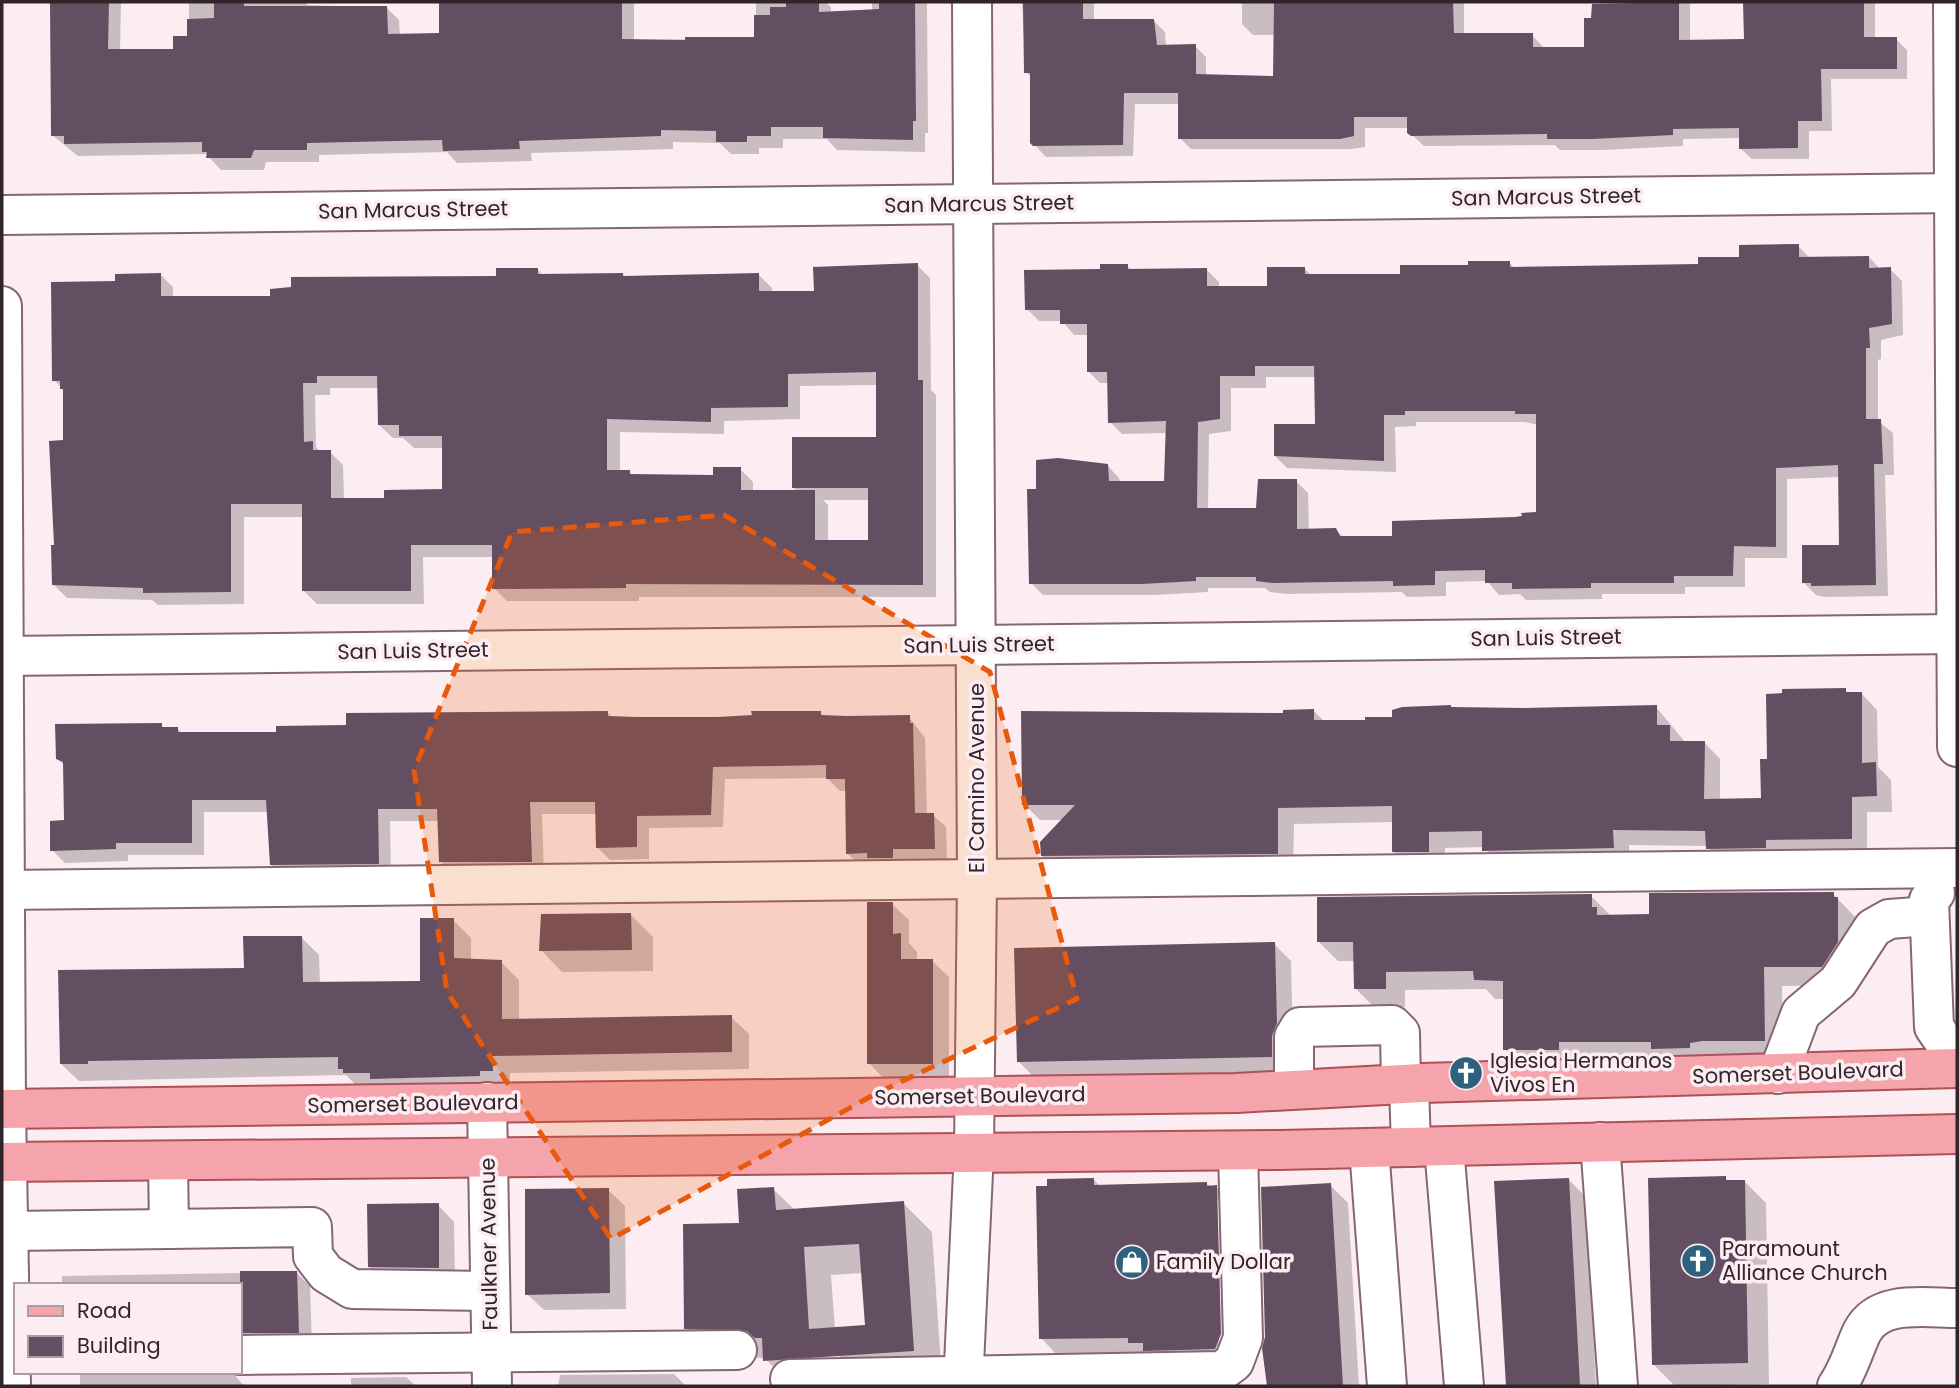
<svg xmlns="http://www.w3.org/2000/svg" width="1959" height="1388" font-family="Poppins,sans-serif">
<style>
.shadow{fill:#0003;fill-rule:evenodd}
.building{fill:#644e61;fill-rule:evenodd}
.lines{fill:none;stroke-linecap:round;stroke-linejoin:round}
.minor-casing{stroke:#856672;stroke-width:42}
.major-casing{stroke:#ad5159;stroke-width:42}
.minor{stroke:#fff;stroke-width:38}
.major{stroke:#f5a4ab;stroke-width:38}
.marked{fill:#e8590c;fill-opacity:0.2;stroke:#e8590c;stroke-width:5;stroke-dasharray:14 9;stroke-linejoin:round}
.labels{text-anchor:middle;stroke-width:7;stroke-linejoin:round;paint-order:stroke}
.street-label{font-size:21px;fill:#32252a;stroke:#fcedf2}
.poi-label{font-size:21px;fill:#32252a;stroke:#fcedf2;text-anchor:start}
</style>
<rect width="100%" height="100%" fill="#fcedf2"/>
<g class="shadow">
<path d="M52,2H121L120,51H175L189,38V2H307V5L387,8L399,20L400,36L441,35V2H634V40L756,39V2H825L831,7V13L872,11V2H927L928,133H925V152L837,150L827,139H783V148H759V154H731L720,143L673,142V149L531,153L532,161L457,163L447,152L319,155V162H266L264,170H221L206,154L78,156L52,135Z"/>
<path d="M1022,2H1094V21H1154L1165,32L1166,47L1195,46L1206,57V76L1275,78L1276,35H1253L1242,24V2H1464V35H1532L1544,48H1585L1635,5V2H1690V42L1746,41L1745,2H1875V39H1896L1907,50V79H1831L1832,131H1809V159H1752L1740,148V138L1683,139V146L1604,150H1560L1555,145L1424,146L1409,132V128H1365V147L1352,149H1191L1180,138V104H1135L1133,156L1046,157L1032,142V78L1026,72Z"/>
<path d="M1798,246L1811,259L1869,257L1880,269H1890L1902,281L1903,335L1881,340V359L1878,360V421L1893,433L1894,475H1885L1888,596L1825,597L1816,595L1804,583L1841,546L1840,477L1787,479V558H1745V587H1685V594H1602V599L1526,600L1520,594L1499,595L1487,581L1446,582V596L1407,597L1402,592L1286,594L1270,592L1265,588H1208V592L1155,595H1043L1031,583L1038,491L1107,465L1119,478L1120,483H1166L1167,433L1122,434L1110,422L1109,383H1100L1088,371V335H1074L1062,321H1039L1027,309L1102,271L1127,266L1133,271L1207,270L1219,282V287H1269L1305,269L1312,276H1401L1509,262L1515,269L1700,266ZM1266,377H1316V426L1275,456L1287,468L1396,472L1395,427L1416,426V422H1525L1538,425V514L1394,537L1344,538L1336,530H1309L1308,493L1296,481L1257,510H1208L1209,434L1231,431V388H1266Z"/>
<path d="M917,265L930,278L931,390L936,395V597H639V601H507L494,588V557H423L424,604H317L304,591V517H244V604L158,605L152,600L67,598L54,585L65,442V391L54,380L117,283L160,274L173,287V298H272L498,277L537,269L543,275L623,274L626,278L759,275L772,288V293H816ZM877,385V439L793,487L798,492H753V482L740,469L715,477L633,476L629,472H620V432L724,434V421L800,419V386ZM330,388H379V425L393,438H403L414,448H444V491L386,500H344L343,465L330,452H321L316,447L315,395H330ZM823,500H870V542H828V505Z"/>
<path d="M1845,690L1848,693H1861L1877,710L1878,767L1891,780L1892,812H1867V855L1724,865L1707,846L1629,845V864L1500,867L1484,847L1445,848V868H1411L1394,852V822L1294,824L1293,869L1059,872L1042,856L1063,820H1040L1024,804L1285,715L1314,711L1325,722L1394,719L1453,709L1656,707L1685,742H1704L1720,759V801L1763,800L1769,761Z"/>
<path d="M607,712L612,717L718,719L820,712L824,717H909L925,738L927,815H933L946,827L947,861L860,866L847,853V791H840L827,778L725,779L723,827L649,828V859L610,860L597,847V814H542L544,874H453L440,861L439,821H390L391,876L284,877L271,864L268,812H204V855H128V861L65,863L52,850L66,822L65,766L57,758L161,725L165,729H178L183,734H278Z"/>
<path d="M1833,894L1856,918L1857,962L1841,985L1782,986L1783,1060L1524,1069L1505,1049V999H1495L1486,989L1405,990V1007L1375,1008L1356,989L1355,961H1338L1319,942L1591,896L1610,915L1651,916Z"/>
<path d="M892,904L909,920V943L917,952V961H932L949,977V1080H885L869,1063Z"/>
<path d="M631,915L653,937V971L562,972L541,950Z"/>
<path d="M453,920L471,938V961L501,962L519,980V1020L731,1017L749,1034V1069L510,1073V1088L357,1086L346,1075L79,1081L61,1064L302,938L319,955L320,984L422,983Z"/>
<path d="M1274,944L1291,961L1293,1040L1288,1073L1035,1078L1018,1061Z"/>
<path d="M1725,1178L1729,1182L1744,1181L1766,1203L1769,1384L1675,1386L1653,1364Z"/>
<path d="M1568,1179L1586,1197L1596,1386H1507L1496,1183Z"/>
<path d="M1094,1180L1101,1187L1206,1184L1216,1187L1233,1204L1232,1364L1057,1355L1041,1338ZM1216,1199H1219L1223,1343H1219Z"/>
<path d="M1330,1185L1348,1203L1359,1386H1268L1266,1348Z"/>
<path d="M773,1189L795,1210L903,1203L932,1232L942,1379L791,1386L765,1358L715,1356L686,1328L741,1225ZM863,1273L867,1327L835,1329L831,1275ZM837,1354L841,1358L783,1361L779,1358Z"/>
<path d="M608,1190L625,1206L626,1309L544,1310L527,1294Z"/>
<path d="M438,1205L454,1222L455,1284L386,1283L369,1267Z"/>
<path d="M296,1272L310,1286L312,1346L240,1353V1285H62V1276Z"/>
<path d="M80,1372H232L244,1386H80Z"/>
<path d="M674,1374L686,1386H558L560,1375Z"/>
<path d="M406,1377L416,1386H351V1378Z"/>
</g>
<g class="building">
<path d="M50,2H109L108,49H173V36H187V19L214,18V2H244V6H387L388,34L439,33V2H622V39L685,40V37H754V15H770V7H786V2H819V12L879,9V2H915L916,121H913V140L823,138V127H771V136H747V142H716V131L661,130V136L519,141L520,149L443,151L442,140L307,143V150H254L251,158H206L207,152H202V142L64,144V136H51Z"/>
<path d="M1023,2H1083V19H1154L1157,45L1196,44V74L1273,76L1274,2H1453L1454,33H1533V47H1584V18H1591L1592,4L1679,2V40L1744,39L1743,2H1864V37H1897V69H1821L1822,121H1798V148L1739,149V128L1673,129V135L1592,139H1547V134L1411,136L1407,133V117H1354V136L1340,139H1178V93H1124L1123,145L1033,146L1030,143V73H1024Z"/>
<path d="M1799,244V257L1869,256V268L1891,267L1892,324L1869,328L1870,348H1866V419H1881L1883,464H1874L1876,585L1811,586V583H1802V545H1839L1838,465L1776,468V547L1734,546L1733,576H1674V583H1591V588L1512,589V583H1485V570L1435,571V585L1393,586V581L1273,583L1256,581V577H1196V581L1142,584H1029L1027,489H1036V460L1058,458L1108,464L1109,481H1164L1166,421L1108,423L1107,372H1087V324H1060V310H1025L1024,270L1100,269V264H1128V269L1207,268V286H1267V267H1305V274H1400V265H1468V261H1510V267L1698,264V257H1739V245ZM1255,366H1314L1315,424H1274V456L1384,461V415H1405V411H1515V414H1536V512L1521,513L1522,516L1515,517L1392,521V536H1340L1336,528L1297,529V479H1258L1256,508H1197L1198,422L1220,419V376H1255Z"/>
<path d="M918,263V380H923V585L626,584V588L492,589V545H411V591H302V504H231V592L143,593V588L52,585L51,545H54L49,441L63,440V389H60V381H52L51,282L115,281V274L161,273V296H270V289L291,287V277L496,276V268H538V274L623,273V276L759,273V291H814L813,267ZM876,372V437H792V488H868V540H815V490H741V467H713V475L630,474V470H607V419L711,422V408L788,407V374ZM317,376H377L378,425H399V436H442V489L384,490V498H331V450H313V441L304,442L303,383H317Z"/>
<path d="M1846,688V692H1862V763L1876,762L1877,796L1852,797V839L1766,840V848L1706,849L1705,831L1613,830L1614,848L1482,851V831L1429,832V852H1392V806L1278,808V854L1041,856L1040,842L1075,805H1022L1021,711L1283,713V710L1314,709V720H1365V717H1392V710L1402,707L1451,705V707L1524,708L1657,705V725H1670V741H1705L1704,799L1761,798L1760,759H1767L1766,694L1782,693V689Z"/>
<path d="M608,711V716L636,717H718L752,715L751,711H821V715L847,716L910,715V723H913L915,813H934L935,849H893V858H867V853L846,854L845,779H826V765L713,767L711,815L637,816V847L596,848L595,802H530L532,862H439L437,809H378L379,864L270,865L266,800H192V843H116V849L50,851V821L64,820L63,762L56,759L55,724L162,723V727H178V732H276V726L346,725V713Z"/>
<path d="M1834,892V897H1838V942L1822,967H1764L1765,1041H1702L1690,1043V1048L1651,1049V1042H1559V1050H1503V981L1474,980L1473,971L1386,972V989H1354L1353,942H1317V897L1592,894V907H1597V915L1649,914V893Z"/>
<path d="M867,902H893V934L901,933V959H933V1064H867Z"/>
<path d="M631,913L632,950L539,951L541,914Z"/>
<path d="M420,918H454V958L502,960V1019L732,1015V1052L492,1056L493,1071H480V1076L370,1079V1073H343V1069H338V1057L88,1061V1064H60L58,970L244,968L243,936H302L303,982L420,981Z"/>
<path d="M1275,942L1277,1023L1272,1036V1057L1017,1062L1014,948Z"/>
<path d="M1726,1176V1180H1745L1748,1363L1652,1365L1648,1178Z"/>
<path d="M1094,1178V1185L1207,1182V1186L1217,1185L1221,1334L1215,1349L1143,1351V1343H1128V1338L1039,1339L1036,1186H1047V1179Z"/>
<path d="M1569,1178L1580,1386H1506L1494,1181Z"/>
<path d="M1331,1183L1343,1386H1267L1262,1348L1265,1337L1261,1187Z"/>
<path d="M774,1187L776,1210L904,1201L914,1351L763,1361L762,1338H755L747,1331L684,1329L683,1224L739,1223L737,1189ZM859,1244L865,1325L809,1329L804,1247Z"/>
<path d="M609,1188L610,1293L525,1295V1189Z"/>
<path d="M439,1203V1268L368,1267L367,1204Z"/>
<path d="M240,1271H297L299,1333H240Z"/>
</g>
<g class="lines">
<g class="minor-casing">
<g id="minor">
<path d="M1953,2L1957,747"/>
<path d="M2,215L1957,193"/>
<path d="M2,306L6,1109L11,1386"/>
<path d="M2,656L1957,634"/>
<path d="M2,890L1957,868"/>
<path d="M1935,893L1929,900L1934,1027L1957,1060"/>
<path d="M1778,1074L1801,1013L1838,982L1873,928L1889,919L1929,916"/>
<path d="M1409,1084L1411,1147"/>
<path d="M1294,1089V1037L1300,1027L1392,1025L1400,1033L1401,1084"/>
<path d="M487,1102L492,1386"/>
<path d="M1600,1142L1618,1386"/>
<path d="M1444,1147L1464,1386"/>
<path d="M1369,1148L1387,1386"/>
<path d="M168,1162L169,1229L312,1227L313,1256L326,1273L352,1289L488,1291"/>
<path d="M8,1231L169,1229"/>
<path d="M240,1355L737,1350"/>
<path d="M790,1379L1222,1371L1234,1362L1243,1338L1238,1151"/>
<path d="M963,1386L974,1151L977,879L972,2"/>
<path d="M1837,1386C1849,1369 1853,1351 1862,1332C1879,1299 1926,1308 1957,1308"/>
</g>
</g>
<g class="major-casing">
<g id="major">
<path d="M2,1109L1236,1093L1422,1083L1957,1068"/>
<path d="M2,1162L1279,1150L1957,1134"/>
</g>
</g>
<use href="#minor" class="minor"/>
<use href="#major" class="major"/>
</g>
<path class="marked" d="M724,515L990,672L1077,999L877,1093L611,1239L447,992L414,770L512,532Z"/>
<defs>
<g id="church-disc" transform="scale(1.75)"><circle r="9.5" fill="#2d617d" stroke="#fcedf2"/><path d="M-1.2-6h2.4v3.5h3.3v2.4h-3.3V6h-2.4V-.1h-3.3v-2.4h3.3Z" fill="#fff"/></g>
<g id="shop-disc" transform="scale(1.75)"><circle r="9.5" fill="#2d617d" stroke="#fcedf2"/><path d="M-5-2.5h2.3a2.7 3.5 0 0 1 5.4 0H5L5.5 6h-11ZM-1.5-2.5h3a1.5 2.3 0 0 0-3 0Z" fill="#fff"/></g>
</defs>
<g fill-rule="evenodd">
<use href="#church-disc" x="1466" y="1073"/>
<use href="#church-disc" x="1698" y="1261"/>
<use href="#shop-disc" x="1132" y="1262"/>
</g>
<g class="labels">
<g class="street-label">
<text transform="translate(1546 197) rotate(-1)" y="7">San Marcus Street</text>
<text transform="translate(979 204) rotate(-1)" y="7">San Marcus Street</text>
<text transform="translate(413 210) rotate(-1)" y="7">San Marcus Street</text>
<text transform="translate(1546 638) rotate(-1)" y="7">San Luis Street</text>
<text transform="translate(979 645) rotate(-1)" y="7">San Luis Street</text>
<text transform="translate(413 651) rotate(-1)" y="7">San Luis Street</text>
<text transform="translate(977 778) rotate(-90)" y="7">El Camino Avenue</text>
<text transform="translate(1798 1073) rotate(-2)" y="7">Somerset Boulevard</text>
<text transform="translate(980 1096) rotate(-1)" y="7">Somerset Boulevard</text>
<text transform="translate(413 1104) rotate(-1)" y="7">Somerset Boulevard</text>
<text transform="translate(489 1244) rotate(-91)" y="7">Faulkner Avenue</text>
</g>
<g class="poi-label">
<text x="1490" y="1068">Iglesia Hermanos<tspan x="1490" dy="24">Vivos En</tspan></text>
<text x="1722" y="1256">Paramount<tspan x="1722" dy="24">Alliance Church</tspan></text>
<text x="1156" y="1269">Family Dollar</text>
</g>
</g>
<rect width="1959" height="1388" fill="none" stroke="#32252a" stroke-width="7"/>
<rect x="14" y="1283" width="228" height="91" fill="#fcedf2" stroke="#ab9da2" stroke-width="2"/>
<rect x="28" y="1306" width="35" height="10" fill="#f5a4ab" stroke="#ab9da2" stroke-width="2"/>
<text x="77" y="1318" font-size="21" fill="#32252a">Road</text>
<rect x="28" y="1336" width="35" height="21" fill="#644e61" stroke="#ab9da2" stroke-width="2"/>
<text x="77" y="1353" font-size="21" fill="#32252a">Building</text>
</svg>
